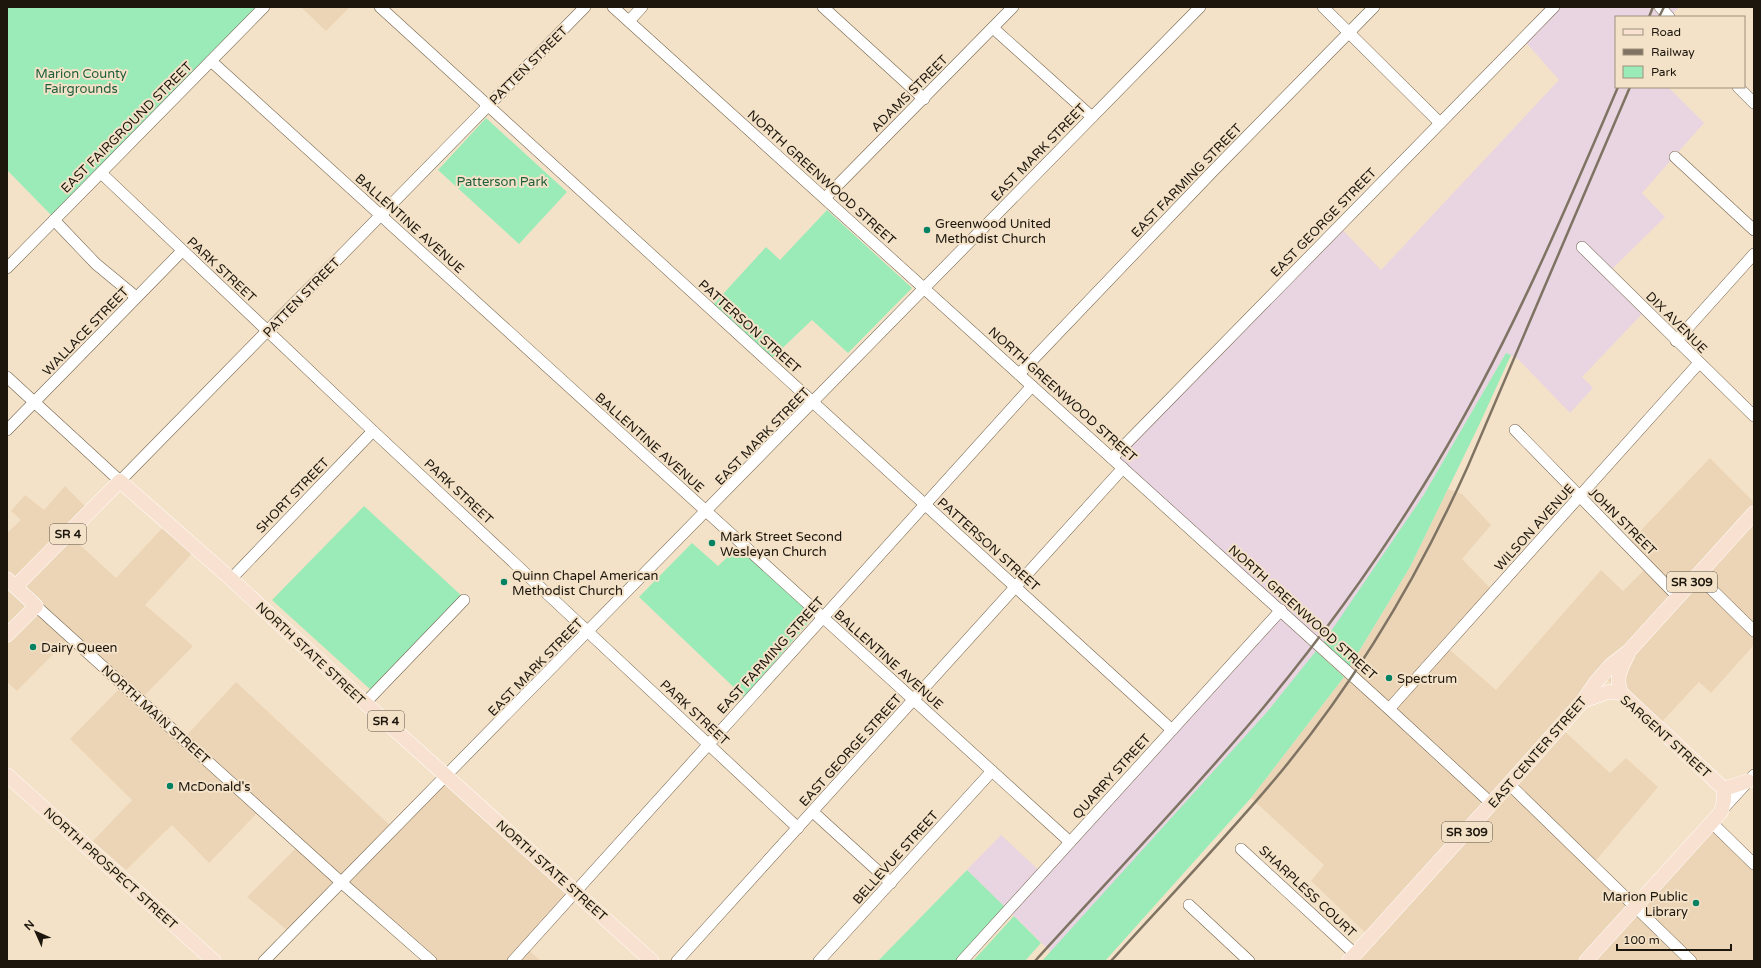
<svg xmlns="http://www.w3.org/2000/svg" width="1761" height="968" font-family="'Varela Round',sans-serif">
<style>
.built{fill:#ecd5b6}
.industrial{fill:#e9d4e1}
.green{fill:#9bebb9}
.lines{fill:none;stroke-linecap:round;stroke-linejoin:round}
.minor-casing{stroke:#73644d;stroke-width:12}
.major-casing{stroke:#fff;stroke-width:15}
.minor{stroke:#fff;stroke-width:11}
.major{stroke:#f8e1d0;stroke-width:14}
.rail{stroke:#7f7463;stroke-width:2.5}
.poi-dot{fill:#028263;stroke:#f4e2c8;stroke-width:1.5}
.labels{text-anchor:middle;stroke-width:4;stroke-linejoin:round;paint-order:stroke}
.shield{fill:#f4e2c8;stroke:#5d5345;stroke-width:1}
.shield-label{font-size:12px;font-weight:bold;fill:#1c160d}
.street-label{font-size:13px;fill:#1c160d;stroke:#f4e2c8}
.park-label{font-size:13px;fill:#205f3d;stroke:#f4e2c8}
.poi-label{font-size:13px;fill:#1c160d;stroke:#f4e2c8;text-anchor:start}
</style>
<rect width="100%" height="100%" fill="#f4e2c8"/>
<g class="built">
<path d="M301,7H350L326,31Z"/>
<path d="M1710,458L1754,502V645L1711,693L1699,682L1656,728L1607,679L1562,729L1610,773L1626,758L1658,787L1593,864L1636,906L1712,824L1754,864V960L1352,961L1372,939L1311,881L1324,865L1251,798L1344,677L1410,567L1448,489L1462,494L1491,525L1462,559L1493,591L1443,644L1496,690L1601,570L1623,591L1645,569L1624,548Z"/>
<path d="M65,486L91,512L68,534L116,578L167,523L197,548L145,605L193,646L141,699L184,738L236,682L394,829L447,777L576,891L526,948L541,961H430L345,883L293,935L247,897L301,843L263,807L209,863L172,825L126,870L93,841L132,800L70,739L123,685L69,638L17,691L7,682V533L21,520L11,511L25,495L44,510Z"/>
</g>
<path class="industrial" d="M1552,7H1679L1670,17H1616V87H1668L1704,123L1642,193L1665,217L1607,274L1644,312L1582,377L1593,388L1570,413L1519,360L1506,353L1423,496L1330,634L1267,712L1051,952L967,870L1001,835L1045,876L1281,612L1110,457L1338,225L1381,270L1559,80L1522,38Z"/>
<g class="green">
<path d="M7,7H257L52,216L7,170Z"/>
<path d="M486,118L567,192L519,244L438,170Z"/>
<path d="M827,210L912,288L848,353L812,320L771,359L712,306L766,247L780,260Z"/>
<path d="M1506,353L1511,355L1480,423L1410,567L1349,668L1323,643L1423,496Z"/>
<path d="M364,506L463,597L371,690L272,600Z"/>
<path d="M692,543L718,566L739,546L815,615L744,697L639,597Z"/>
<path d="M1316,651L1344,677L1251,798L1105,961H1042L1267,712Z"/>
<path d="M967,870L1009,911L962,961H878Z"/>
<path d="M1014,916L1041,943L1025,961H973Z"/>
</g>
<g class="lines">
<g class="minor-casing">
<g id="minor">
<path d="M380,7L1172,730"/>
<path d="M613,7L1389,709L1492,804"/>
<path d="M823,7L924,99"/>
<path d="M1323,7L1440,123"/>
<path d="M1660,7L1669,17"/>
<path d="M629,21L642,7"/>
<path d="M993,28L1092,117"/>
<path d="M211,61L1070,842"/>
<path d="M1738,87L1754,103"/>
<path d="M1675,157L1754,230"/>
<path d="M101,173L373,431L798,828"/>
<path d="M825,198L1013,7"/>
<path d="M54,220L96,264L136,297"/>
<path d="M1582,247L1754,416"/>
<path d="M7,268L264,7"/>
<path d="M1676,341L1754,254"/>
<path d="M1019,374L1212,172L1374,7"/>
<path d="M7,377L120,481L585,7"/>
<path d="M7,430L182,251"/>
<path d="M1515,430L1678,597"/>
<path d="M1112,458L1554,7"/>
<path d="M1698,576L1754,631"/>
<path d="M231,579L373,431"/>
<path d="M36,606L342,883L431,961"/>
<path d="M365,703L464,600"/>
<path d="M1389,709L1699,363"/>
<path d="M1509,784L1691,961"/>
<path d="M1721,811L1754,775"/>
<path d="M813,812L891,883"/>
<path d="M1711,822L1754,864"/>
<path d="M1241,849L1355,954"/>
<path d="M1189,905L1249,961"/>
<path d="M264,961L1200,7"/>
<path d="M513,961L1032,386"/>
<path d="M677,961L1123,468"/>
<path d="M819,961L992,771"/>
<path d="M962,961L1281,610"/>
</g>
</g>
<g class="major-casing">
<g id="major">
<path d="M7,579L36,606L7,635"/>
<path d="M16,586L120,481L231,579L365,703L652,961"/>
<path d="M1621,693C1615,676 1621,669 1628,654"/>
<path d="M1583,701L1608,692L1621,693L1724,789V800L1721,812L1586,961"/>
<path d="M7,775L214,961"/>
<path d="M1724,789L1748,781"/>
<path d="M1349,961L1509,784L1583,701L1596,682L1611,665L1629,651L1754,513"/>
</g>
</g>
<use href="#minor" class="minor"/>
<use href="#major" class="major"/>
<g class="rail">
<path d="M1649,17L1653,7"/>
<path d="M1659,17L1664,7"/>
<path d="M1035,961C1111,877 1190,795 1263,708C1326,632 1385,550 1436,465C1508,345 1563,216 1618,87"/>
<path d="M1111,961C1167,899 1226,838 1280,773C1356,681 1419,575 1468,466L1630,87"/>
</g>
</g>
<g class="poi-dot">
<circle cx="927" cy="230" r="4"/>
<circle cx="712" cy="543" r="4"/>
<circle cx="504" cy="582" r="4"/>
<circle cx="33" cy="647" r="4"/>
<circle cx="1389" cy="678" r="4"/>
<circle cx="170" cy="786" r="4"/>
<circle cx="1696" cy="903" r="4"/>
</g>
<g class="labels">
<g class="shield">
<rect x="50" y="524" width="36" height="20" rx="3"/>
<rect x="1667" y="572" width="50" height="20" rx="3"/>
<rect x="368" y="711" width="36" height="20" rx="3"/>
<rect x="1442" y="822" width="50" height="20" rx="3"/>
</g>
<g class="shield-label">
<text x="68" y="538">SR 4</text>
<text x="1692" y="586">SR 309</text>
<text x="386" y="725">SR 4</text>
<text x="1467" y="836">SR 309</text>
</g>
<g class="street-label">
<text transform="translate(528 65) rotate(-45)" y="5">PATTEN STREET</text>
<text transform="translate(909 93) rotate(-45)" y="5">ADAMS STREET</text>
<text transform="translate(126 127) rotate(-45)" y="5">EAST FAIRGROUND STREET</text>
<text transform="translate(1038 152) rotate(-46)" y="5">EAST MARK STREET</text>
<text transform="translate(822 177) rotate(42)" y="5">NORTH GREENWOOD STREET</text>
<text transform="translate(1186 180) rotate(-46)" y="5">EAST FARMING STREET</text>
<text transform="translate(1323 222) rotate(-46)" y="5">EAST GEORGE STREET</text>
<text transform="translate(410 223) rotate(42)" y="5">BALLENTINE AVENUE</text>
<text transform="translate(222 269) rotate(43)" y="5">PARK STREET</text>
<text transform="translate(301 297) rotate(-46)" y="5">PATTEN STREET</text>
<text transform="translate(1677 322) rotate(45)" y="5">DIX AVENUE</text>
<text transform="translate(750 326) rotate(42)" y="5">PATTERSON STREET</text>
<text transform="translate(85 331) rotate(-46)" y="5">WALLACE STREET</text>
<text transform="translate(1063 394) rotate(42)" y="5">NORTH GREENWOOD STREET</text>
<text transform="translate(762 436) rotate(-46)" y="5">EAST MARK STREET</text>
<text transform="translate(650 442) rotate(42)" y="5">BALLENTINE AVENUE</text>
<text transform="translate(459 491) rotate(43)" y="5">PARK STREET</text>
<text transform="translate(292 495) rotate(-46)" y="5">SHORT STREET</text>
<text transform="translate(1623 521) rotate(45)" y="5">JOHN STREET</text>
<text transform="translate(1534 527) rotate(-48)" y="5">WILSON AVENUE</text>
<text transform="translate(989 544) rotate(42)" y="5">PATTERSON STREET</text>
<text transform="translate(1303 612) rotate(42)" y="5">NORTH GREENWOOD STREET</text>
<text transform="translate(311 653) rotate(43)" y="5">NORTH STATE STREET</text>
<text transform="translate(770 655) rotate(-48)" y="5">EAST FARMING STREET</text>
<text transform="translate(889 659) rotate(42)" y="5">BALLENTINE AVENUE</text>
<text transform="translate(535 667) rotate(-46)" y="5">EAST MARK STREET</text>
<text transform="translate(695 712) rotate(43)" y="5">PARK STREET</text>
<text transform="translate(156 714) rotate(42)" y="5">NORTH MAIN STREET</text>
<text transform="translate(1666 736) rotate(42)" y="5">SARGENT STREET</text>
<text transform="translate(850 750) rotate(-48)" y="5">EAST GEORGE STREET</text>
<text transform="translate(1537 752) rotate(-49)" y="5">EAST CENTER STREET</text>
<text transform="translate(1111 776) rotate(-48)" y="5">QUARRY STREET</text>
<text transform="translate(895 857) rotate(-48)" y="5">BELLEVUE STREET</text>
<text transform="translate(111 868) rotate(42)" y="5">NORTH PROSPECT STREET</text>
<text transform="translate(552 870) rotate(42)" y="5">NORTH STATE STREET</text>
<text transform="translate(1308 891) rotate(43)" y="5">SHARPLESS COURT</text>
</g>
<g class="park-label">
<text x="81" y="78">Marion County<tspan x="81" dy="15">Fairgrounds</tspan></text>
<text x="502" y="186">Patterson Park</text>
</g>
<g class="poi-label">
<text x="935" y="228">Greenwood United<tspan x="935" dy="15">Methodist Church</tspan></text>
<text x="720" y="541">Mark Street Second<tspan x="720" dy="15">Wesleyan Church</tspan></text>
<text x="512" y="580">Quinn Chapel American<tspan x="512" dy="15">Methodist Church</tspan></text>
<text x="41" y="652">Dairy Queen</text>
<text x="1397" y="683">Spectrum</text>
<text x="178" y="791">McDonald's</text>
<text x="1688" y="901" text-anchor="end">Marion Public<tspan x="1688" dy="15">Library</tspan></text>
</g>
</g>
<rect width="1761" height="968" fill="none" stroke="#1c160d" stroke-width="16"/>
<rect x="1615" y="16" width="130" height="72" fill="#f4e2c8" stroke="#9e907d"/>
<rect x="1623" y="29" width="20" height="6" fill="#f8e1d0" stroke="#9e907d"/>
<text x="1651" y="36" font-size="12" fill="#1c160d">Road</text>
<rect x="1623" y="49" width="20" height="6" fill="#7f7463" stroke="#9e907d"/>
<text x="1651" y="56" font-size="12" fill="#1c160d">Railway</text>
<rect x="1623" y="66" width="20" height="12" fill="#9bebb9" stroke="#9e907d"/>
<text x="1651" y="76" font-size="12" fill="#1c160d">Park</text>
<g transform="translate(36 932) rotate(315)" stroke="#f4e2c8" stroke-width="3" paint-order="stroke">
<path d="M0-3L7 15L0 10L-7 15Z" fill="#1c160d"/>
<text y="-6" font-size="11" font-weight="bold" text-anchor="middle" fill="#1c160d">N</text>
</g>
<path d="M1617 944v6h114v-6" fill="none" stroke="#1c160d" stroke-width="2"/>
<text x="1623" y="944" font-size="12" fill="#1c160d" stroke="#f4e2c8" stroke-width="3" paint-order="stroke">100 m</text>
</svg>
